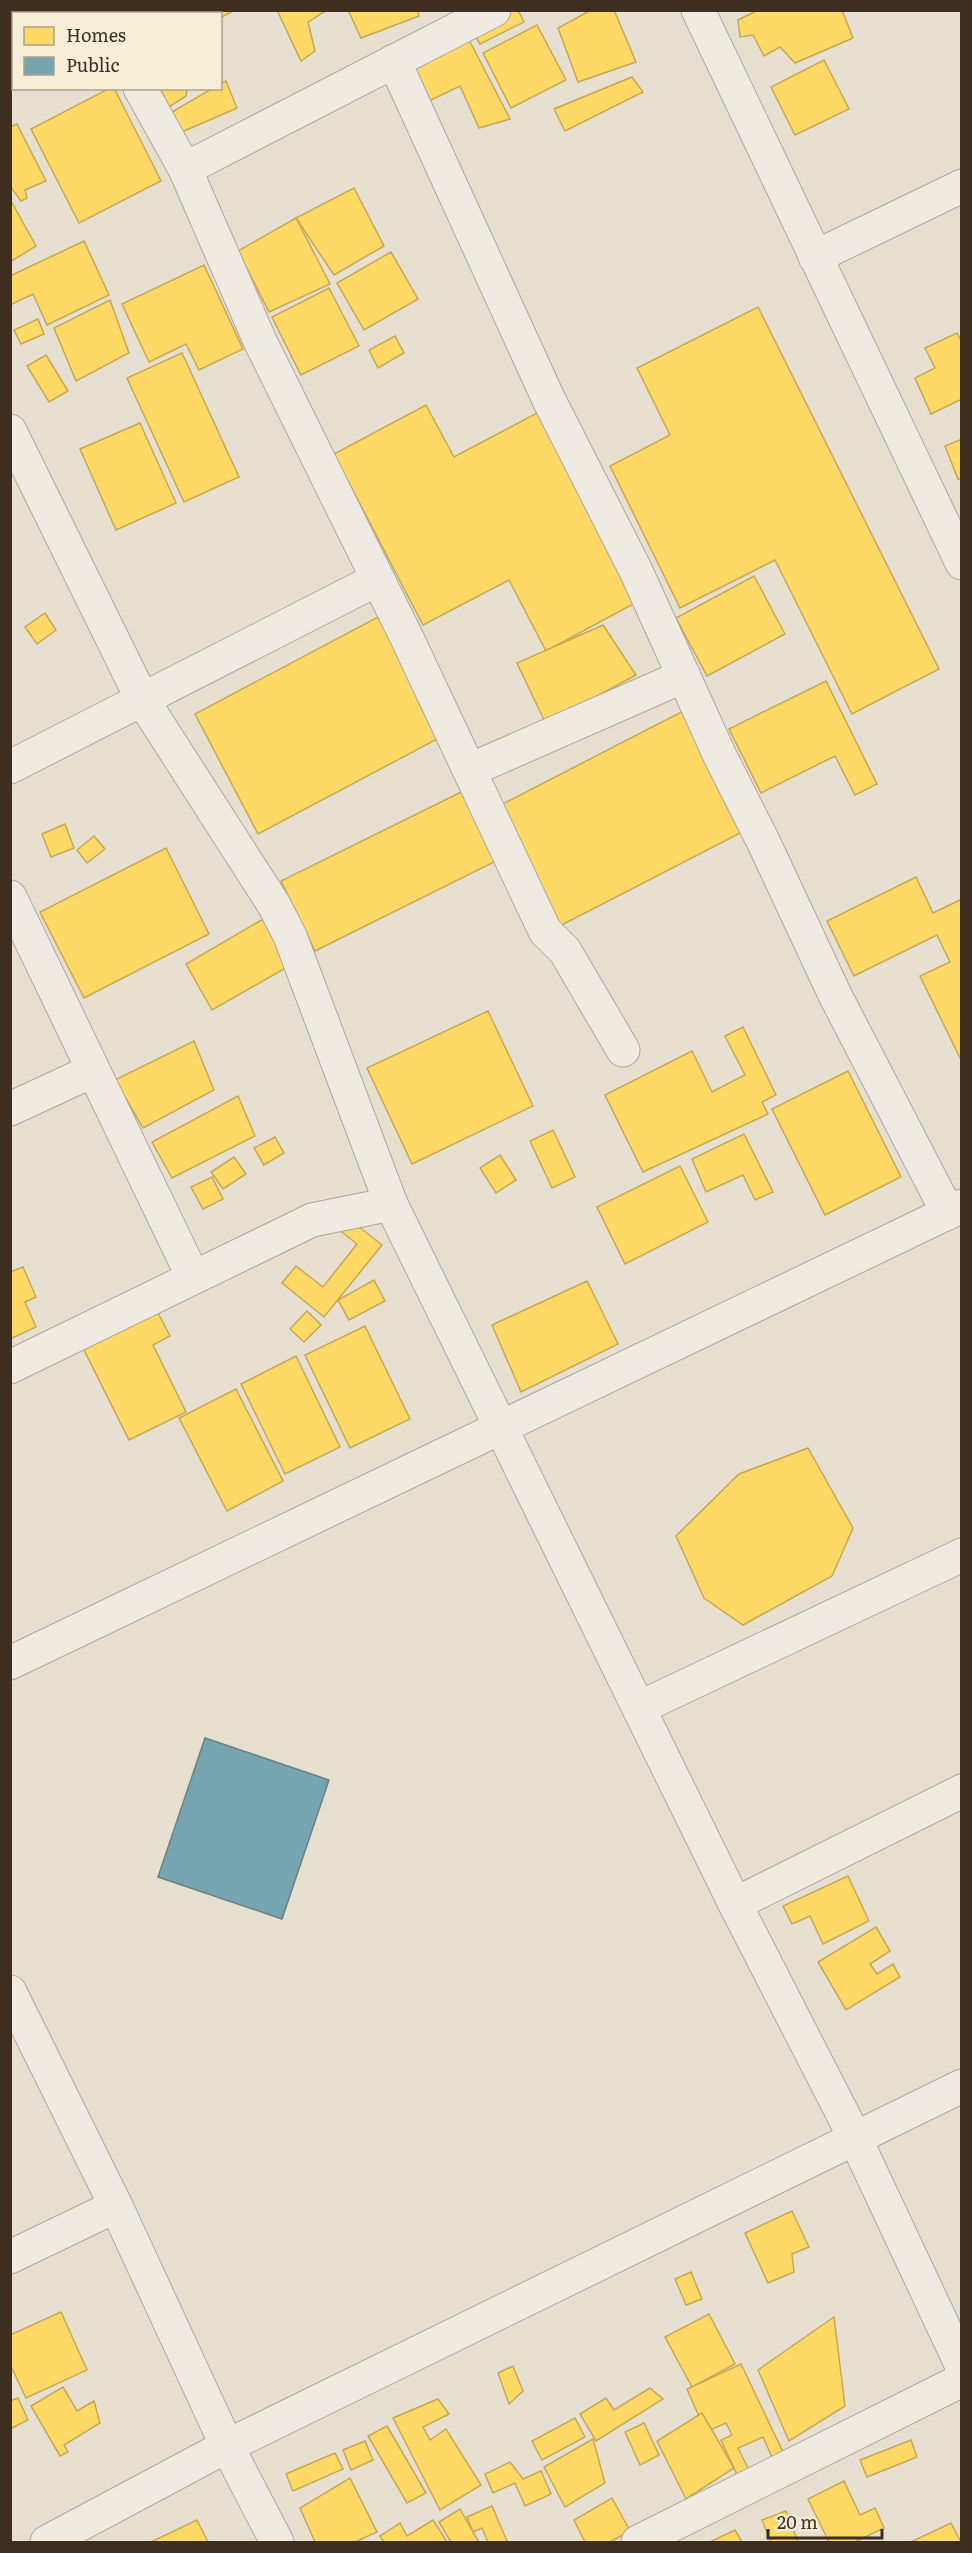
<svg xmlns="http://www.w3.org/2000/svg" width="972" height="2553" font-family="Literata,serif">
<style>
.homes{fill:#ffd966;stroke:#c5a651;stroke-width:1.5}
.public{fill:#76a5af;stroke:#658184;stroke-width:1.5}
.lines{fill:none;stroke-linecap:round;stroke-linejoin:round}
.minor-casing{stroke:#ada599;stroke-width:35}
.minor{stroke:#efebe3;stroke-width:33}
</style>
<rect width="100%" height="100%" fill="#e7e0d1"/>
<g class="homes">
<path d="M193,10H235L220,18V14H195Z"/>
<path d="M277,10H327L308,22L315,51L301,61Z"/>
<path d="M348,10H417L419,16L361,38Z"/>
<path d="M514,10H518L524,22L480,44L473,32Z"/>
<path d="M591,10H614L636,62L578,82L558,28Z"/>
<path d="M758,10H842L853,38L795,63L780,47L764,56L753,35L740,37L738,20Z"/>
<path d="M537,25L566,80L511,108L483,53Z"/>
<path d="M467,36L510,119L479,128L460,86L429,101L410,66Z"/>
<path d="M824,60L849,109L795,135L771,87Z"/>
<path d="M632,77L643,92L565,131L554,109Z"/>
<path d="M226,81L237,108L182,132L172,112L213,88H220V84Z"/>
<path d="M110,88H114L161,181L79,223L31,129Z"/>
<path d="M160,88H187L186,96L169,107Z"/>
<path d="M17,124L46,181L25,190L27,198L21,201L10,186V127Z"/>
<path d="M354,188L384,246L334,275L296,218Z"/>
<path d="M10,199L36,246L10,262Z"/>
<path d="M296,218L330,284L269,312L238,251Z"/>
<path d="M84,241L109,295L47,325L33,294L10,305V276Z"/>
<path d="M391,252L418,299L364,330L337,283Z"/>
<path d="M204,265L243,349L199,370L186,344L149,362L122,304Z"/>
<path d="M329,288L359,346L301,375L272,317Z"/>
<path d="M110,300L129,353L76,381L54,328Z"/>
<path d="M758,307L939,669L852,714L775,560L680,608L610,466L670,435L637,368Z"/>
<path d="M38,319L44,334L21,344L14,330Z"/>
<path d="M957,333L962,343V399L931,414L915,378L935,368L925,348Z"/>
<path d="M395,336L404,353L378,368L369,350Z"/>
<path d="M182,353L239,477L184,502L127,378Z"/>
<path d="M46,355L68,391L49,402L27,366Z"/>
<path d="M426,405L454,457L537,413L637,602L546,651L509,580L423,625L334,454Z"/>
<path d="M140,423L176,503L116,530L80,449Z"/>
<path d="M962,439V478L958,479L945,446Z"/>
<path d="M754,576L785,634L707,676L676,618Z"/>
<path d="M45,613L56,630L37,644L25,627Z"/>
<path d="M378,617L441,737L258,834L195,714Z"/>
<path d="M603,625L636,675L546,724L517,663Z"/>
<path d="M826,681L877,784L855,795L835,756L761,793L729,729Z"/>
<path d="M691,707L752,827L556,928L495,808Z"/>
<path d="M463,791L496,861L315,951L281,881Z"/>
<path d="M65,824L74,848L51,857L42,834Z"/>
<path d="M94,836L105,849L87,863L77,850Z"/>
<path d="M166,848L209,934L84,998L40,912Z"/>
<path d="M916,877L933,913L962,899V1062L920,976L950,962L937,935L854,976L827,921Z"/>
<path d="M265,918L291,965L212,1010L186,964Z"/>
<path d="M488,1011L533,1106L412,1164L367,1068Z"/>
<path d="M743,1027L776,1095L762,1102L768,1114L643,1172L605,1095L692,1051L712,1092L745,1075L725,1036Z"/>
<path d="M194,1041L214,1090L143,1128L115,1080Z"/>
<path d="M848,1071L901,1177L825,1215L772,1109Z"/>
<path d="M238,1096L255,1136L172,1178L152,1142Z"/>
<path d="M553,1130L575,1177L552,1188L530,1141Z"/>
<path d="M744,1134L773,1192L755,1200L743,1175L706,1192L692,1159Z"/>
<path d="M275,1137L284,1153L264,1165L254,1148Z"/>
<path d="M500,1155L516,1180L496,1193L480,1168Z"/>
<path d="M234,1157L246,1174L223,1189L211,1172Z"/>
<path d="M680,1166L708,1222L625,1264L597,1207Z"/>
<path d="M212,1177L223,1199L203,1209L191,1187Z"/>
<path d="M339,1211L382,1245L324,1317L282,1283L296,1266L323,1287L357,1244L329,1222Z"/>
<path d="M23,1267L36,1297L25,1302L36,1327L10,1339V1272Z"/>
<path d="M374,1280L385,1301L349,1320L338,1300Z"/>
<path d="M587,1281L618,1344L521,1392L492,1325Z"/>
<path d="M156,1309L170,1336L153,1345L186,1412L129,1440L82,1346Z"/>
<path d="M307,1311L321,1325L304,1342L290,1329Z"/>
<path d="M365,1326L410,1419L350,1448L305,1355Z"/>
<path d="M296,1356L340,1447L285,1474L241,1384Z"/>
<path d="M236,1389L283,1481L227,1511L179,1418Z"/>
<path d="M808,1448L853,1528L832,1576L743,1625L704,1598L676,1536L739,1474Z"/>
<path d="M848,1876L869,1921L823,1944L810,1916L792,1924L783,1906Z"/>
<path d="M876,1927L890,1951L870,1964L877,1974L893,1964L900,1977L846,2010L818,1962Z"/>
<path d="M792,2211L809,2247L792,2254L794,2272L768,2283L745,2233Z"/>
<path d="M691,2272L702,2299L686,2305L675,2279Z"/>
<path d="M61,2312L87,2370L26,2398L10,2364V2335Z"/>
<path d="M709,2314L735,2364L692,2387L665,2337Z"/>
<path d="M834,2317L845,2406L789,2441L758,2370Z"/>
<path d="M741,2364L783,2452L772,2457L763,2437L738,2448L750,2472L738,2477L721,2440L732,2435L726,2423L706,2432L687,2389Z"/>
<path d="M513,2366L523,2391L509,2404L498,2373Z"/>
<path d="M63,2387L77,2411L94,2401L100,2423L64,2445L68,2452L60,2456L31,2406Z"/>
<path d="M650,2388L663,2399L596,2441L580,2414L606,2398L614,2410Z"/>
<path d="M18,2398L28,2420L10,2429V2401Z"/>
<path d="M438,2399L449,2414L423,2427L430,2440L446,2429L481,2485L440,2510L393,2418Z"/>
<path d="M702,2413L734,2468L686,2499L657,2441Z"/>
<path d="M575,2418L585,2437L542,2460L532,2441Z"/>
<path d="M644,2423L659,2455L640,2465L625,2432Z"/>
<path d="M387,2426L426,2493L407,2503L368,2436Z"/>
<path d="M593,2439L605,2483L565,2507L544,2467Z"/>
<path d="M911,2440L917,2457L867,2477L860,2460Z"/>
<path d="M365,2441L373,2460L351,2470L343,2450Z"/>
<path d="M335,2453L343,2469L293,2491L286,2474Z"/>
<path d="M510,2462L523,2479L541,2471L551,2494L525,2506L515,2483L493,2493L485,2474Z"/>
<path d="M350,2478L377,2532L355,2542H315L300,2508Z"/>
<path d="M844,2481L860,2515L875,2508L884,2528L855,2542H829L808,2499Z"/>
<path d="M612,2498L630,2531L610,2542H585L574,2520Z"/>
<path d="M492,2506L507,2541L503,2542H488L482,2528L473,2532L467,2517Z"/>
<path d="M460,2509L473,2532L479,2542H451L439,2522Z"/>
<path d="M786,2511L798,2542H771L762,2520Z"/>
<path d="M197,2520L208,2542H151Z"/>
<path d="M433,2520L447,2542H384L380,2536L400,2523L407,2536Z"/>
<path d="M951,2523L961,2542H911Z"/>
<path d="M735,2530L742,2542H710Z"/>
</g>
<path class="public" d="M205,1738L329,1780L282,1919L158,1877Z"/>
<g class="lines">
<g class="minor-casing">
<g id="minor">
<path d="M96,10L98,14"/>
<path d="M698,10L962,563"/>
<path d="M394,61L549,400L636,571L720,756L763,841L835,995L948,1213"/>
<path d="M140,88L185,169L260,341L406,636L545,931L565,951L623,1050"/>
<path d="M185,169L494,10"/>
<path d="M815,257L962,186"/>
<path d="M10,431L142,699L274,905L290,936L391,1204L735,1904L854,2136L962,2366"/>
<path d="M10,767L378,579"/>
<path d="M470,770L684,676"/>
<path d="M10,897L193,1277"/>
<path d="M10,1109L92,1071"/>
<path d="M10,1367L312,1220L391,1204"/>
<path d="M10,1663L962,1206"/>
<path d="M641,1707L962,1555"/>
<path d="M735,1904L962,1791"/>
<path d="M10,1992L116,2206L227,2446L277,2542"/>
<path d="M10,2257L116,2206"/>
<path d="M47,2542L227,2446L962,2086"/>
<path d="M638,2542L962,2380"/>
</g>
</g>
<use href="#minor" class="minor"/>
</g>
<rect width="972" height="2553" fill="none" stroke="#3d2e20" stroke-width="24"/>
<rect x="12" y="12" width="210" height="78" fill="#f7eed8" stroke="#ada18e" stroke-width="1.5"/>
<rect x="24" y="27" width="30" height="18" fill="#ffd966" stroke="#ada18e" stroke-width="1.5"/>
<text x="66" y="42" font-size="18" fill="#3d2e20">Homes</text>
<rect x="24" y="57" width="30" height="18" fill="#76a5af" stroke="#ada18e" stroke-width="1.5"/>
<text x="66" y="72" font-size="18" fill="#3d2e20">Public</text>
<path d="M768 2529v9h114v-9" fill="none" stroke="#3d2e20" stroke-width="3"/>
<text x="777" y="2529" font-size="18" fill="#3d2e20" stroke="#f7eed8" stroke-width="4.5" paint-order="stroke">20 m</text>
</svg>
